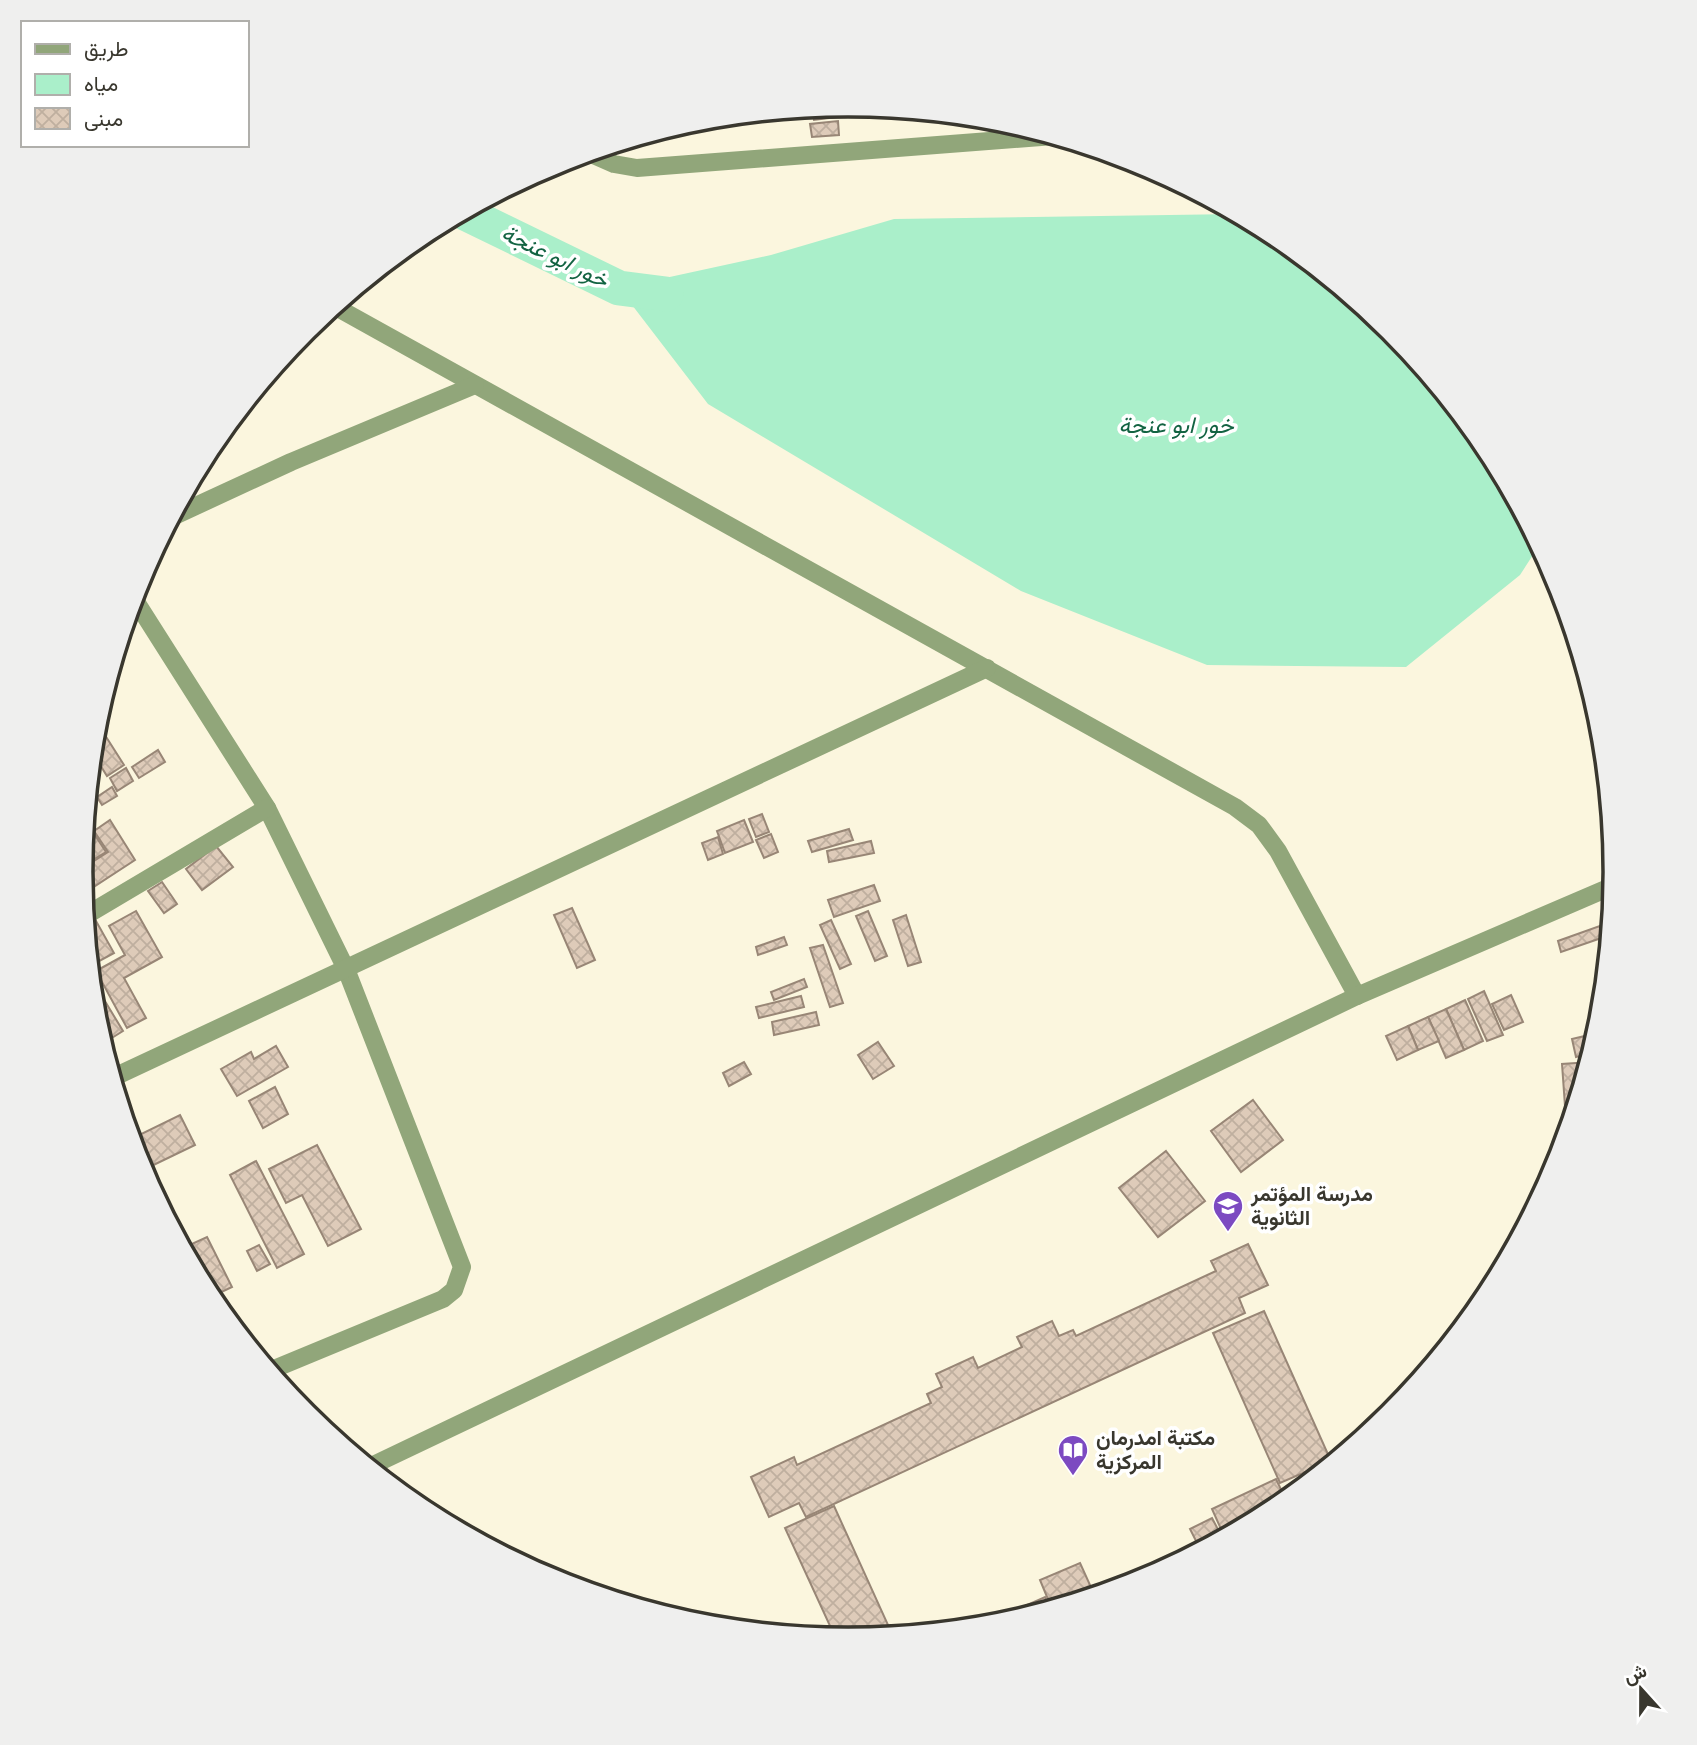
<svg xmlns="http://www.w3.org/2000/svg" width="1697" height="1745" font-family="'Fira Sans',Vazirmatn,sans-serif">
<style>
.water{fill:#aaefca}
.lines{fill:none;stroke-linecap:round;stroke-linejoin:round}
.canal{stroke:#aaefca;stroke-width:35}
.building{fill:url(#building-cross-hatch);stroke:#988676;stroke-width:2}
.street{stroke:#91a67a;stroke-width:18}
.labels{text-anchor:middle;stroke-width:7;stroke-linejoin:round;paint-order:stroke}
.poi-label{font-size:21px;font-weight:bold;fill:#39372e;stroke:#fff;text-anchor:start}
.water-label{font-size:23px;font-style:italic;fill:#126342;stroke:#fff}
.rim{fill:none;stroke:#39372e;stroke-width:3.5}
</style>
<defs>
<pattern id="building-cross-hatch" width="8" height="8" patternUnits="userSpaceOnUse" patternTransform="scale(1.75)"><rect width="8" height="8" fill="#decbb9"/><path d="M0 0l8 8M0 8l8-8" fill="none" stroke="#bfaf9f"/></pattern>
</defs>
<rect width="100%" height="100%" fill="#fbf6de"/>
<path class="water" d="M1237,214C1335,266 1423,355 1486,445C1507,475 1522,512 1540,544L1520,575L1406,667L1207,665L1021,591L708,404L619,288L771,255L894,219Z"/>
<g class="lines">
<path class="canal" d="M463,212L619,288L666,294"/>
</g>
<g class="building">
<path d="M836,106L838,117L814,120L812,108Z"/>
<path d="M838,121L839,135L812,137L810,124Z"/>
<path d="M96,721L124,765L107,776L92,752Z"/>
<path d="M158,750L165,762L139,778L132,767Z"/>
<path d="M126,768L133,781L117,791L110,778Z"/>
<path d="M112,787L117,796L102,805L97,797Z"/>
<path d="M762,814L769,832L756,837L749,819Z"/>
<path d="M110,820L135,860L95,886L83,868L108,852L94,831Z"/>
<path d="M744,820L753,842L725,853L717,831Z"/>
<path d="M91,829L106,852L81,867L84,834Z"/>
<path d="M849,829L853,840L812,852L808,841Z"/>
<path d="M771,834L778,852L764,858L756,840Z"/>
<path d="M718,837L723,854L708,860L702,843Z"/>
<path d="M871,841L874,853L829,862L827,851Z"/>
<path d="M216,846L233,867L202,890L186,869Z"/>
<path d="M162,882L177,904L164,913L148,891Z"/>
<path d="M874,885L880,901L834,917L828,900Z"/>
<path d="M572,908L595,960L577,968L554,915Z"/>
<path d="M136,911L162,957L124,978L146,1018L127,1028L96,971L125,955L109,926Z"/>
<path d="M868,911L887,956L875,961L856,916Z"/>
<path d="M906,915L921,962L908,966L893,920Z"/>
<path d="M831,920L851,964L840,969L820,925Z"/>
<path d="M96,921L114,953L92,965L86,927Z"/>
<path d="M1608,923L1610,935L1561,952L1558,941Z"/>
<path d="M784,937L787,945L758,955L756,947Z"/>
<path d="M823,945L843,1003L830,1007L810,948Z"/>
<path d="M91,978L123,1031L102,1044L95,1022Z"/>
<path d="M804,979L807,987L774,1000L771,992Z"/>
<path d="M1484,991L1503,1035L1487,1041L1468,999Z"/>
<path d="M1511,995L1523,1022L1504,1030L1492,1004Z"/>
<path d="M801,996L804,1007L759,1018L756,1007Z"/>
<path d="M1465,1000L1483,1041L1464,1050L1446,1009Z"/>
<path d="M1446,1009L1464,1050L1446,1058L1428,1017Z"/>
<path d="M816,1012L819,1025L774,1035L772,1022Z"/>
<path d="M1428,1017L1439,1041L1418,1050L1408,1026Z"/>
<path d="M1408,1026L1418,1050L1397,1060L1386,1036Z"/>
<path d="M1593,1034L1596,1043L1592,1053L1576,1057L1572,1039Z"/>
<path d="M878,1042L894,1066L873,1079L858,1055Z"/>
<path d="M276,1046L288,1067L237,1096L221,1069L251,1052L254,1059Z"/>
<path d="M744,1062L751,1074L729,1086L723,1073Z"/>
<path d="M1590,1062L1568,1134H1567L1562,1064Z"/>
<path d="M275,1087L288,1114L263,1128L249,1101Z"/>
<path d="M1253,1100L1283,1140L1241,1172L1211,1131Z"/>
<path d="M180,1115L195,1145L141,1171L131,1139Z"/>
<path d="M1567,1136L1559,1164H1558L1557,1137Z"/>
<path d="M317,1145L361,1229L328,1246L302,1195L286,1203L269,1169Z"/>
<path d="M1166,1151L1205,1201L1158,1237L1119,1188Z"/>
<path d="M256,1161L304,1254L277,1268L230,1175Z"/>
<path d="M207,1237L232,1287L209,1298L183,1248Z"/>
<path d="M1248,1244L1268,1285L1239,1298L1245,1313L806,1517L799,1503L769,1517L751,1477L794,1457L797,1465L931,1403L927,1394L942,1387L936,1374L973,1357L978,1368L1022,1347L1017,1337L1052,1321L1059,1336L1073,1330L1076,1336L1216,1271L1211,1261Z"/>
<path d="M259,1245L270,1264L257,1271L247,1251Z"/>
<path d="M1264,1311L1331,1461L1280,1483L1213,1333Z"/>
<path d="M1276,1479L1287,1502L1225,1538L1212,1509Z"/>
<path d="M834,1506L893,1636L836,1639L785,1528Z"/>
<path d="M1212,1518L1223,1539L1201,1551L1190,1529Z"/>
<path d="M1080,1563L1095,1596L1052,1609L1040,1580Z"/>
<path d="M1045,1597L1050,1610L1001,1625L998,1618Z"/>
</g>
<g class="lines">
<g class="street">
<path d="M589,153L614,164L637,168L1054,136"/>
<path d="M334,306L1235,807L1259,825L1278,851L1357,996"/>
<path d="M172,517L291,462L475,385"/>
<path d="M133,597L267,808L346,969L462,1267L454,1290L443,1299L269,1371"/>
<path d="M85,916L267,808"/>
<path d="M112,1078L987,668"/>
<path d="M369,1467L1357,996L1615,885"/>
</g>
</g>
<defs>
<g id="school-pin" transform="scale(1.575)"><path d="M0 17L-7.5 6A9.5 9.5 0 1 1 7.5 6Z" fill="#7c4ac1" stroke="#fff"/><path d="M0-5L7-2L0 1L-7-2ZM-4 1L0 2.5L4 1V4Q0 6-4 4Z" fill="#fff"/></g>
<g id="library-pin" transform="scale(1.575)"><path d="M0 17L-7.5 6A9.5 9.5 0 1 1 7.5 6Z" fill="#7c4ac1" stroke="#fff"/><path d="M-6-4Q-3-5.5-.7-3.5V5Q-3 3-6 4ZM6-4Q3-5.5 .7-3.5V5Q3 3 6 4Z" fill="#fff"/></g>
</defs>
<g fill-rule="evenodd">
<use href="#school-pin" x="1228" y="1206"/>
<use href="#library-pin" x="1073" y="1450"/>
</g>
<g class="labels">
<g class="poi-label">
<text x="1251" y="1201">مدرسة المؤتمر<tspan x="1251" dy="24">الثانوية</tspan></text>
<text x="1096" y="1445">مكتبة امدرمان<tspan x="1096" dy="24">المركزية</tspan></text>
</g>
<g class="water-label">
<text transform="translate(555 256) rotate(26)" y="8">خور ابو عنجة</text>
<text x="1176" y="433">خور ابو عنجة</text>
</g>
</g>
<path d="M0 0H1697V1745H0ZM93 872a755 755 0 1 1 1510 0a755 755 0 1 1-1510 0Z" fill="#efefee" fill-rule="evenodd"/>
<path class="rim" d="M93 872a755 755 0 1 1 1510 0a755 755 0 1 1-1510 0Z"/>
<rect x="21" y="21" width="228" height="126" fill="#ffffff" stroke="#b0afab" stroke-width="2"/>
<rect x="35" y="44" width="35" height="10" fill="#91a67a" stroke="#b0afab" stroke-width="2"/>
<text x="84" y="56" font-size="21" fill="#39372e">طريق</text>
<rect x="35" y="74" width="35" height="21" fill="#aaefca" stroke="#b0afab" stroke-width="2"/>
<text x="84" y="91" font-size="21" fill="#39372e">مياه</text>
<rect x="35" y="108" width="35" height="21" fill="url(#building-cross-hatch)" stroke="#b0afab" stroke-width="2"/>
<text x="84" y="126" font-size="21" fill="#39372e">مبنى</text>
<g transform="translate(1641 1689) rotate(339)" stroke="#ffffff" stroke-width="5" paint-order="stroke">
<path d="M0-5L12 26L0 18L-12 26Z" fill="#39372e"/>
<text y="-10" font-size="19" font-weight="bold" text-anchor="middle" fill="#39372e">ش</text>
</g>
</svg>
